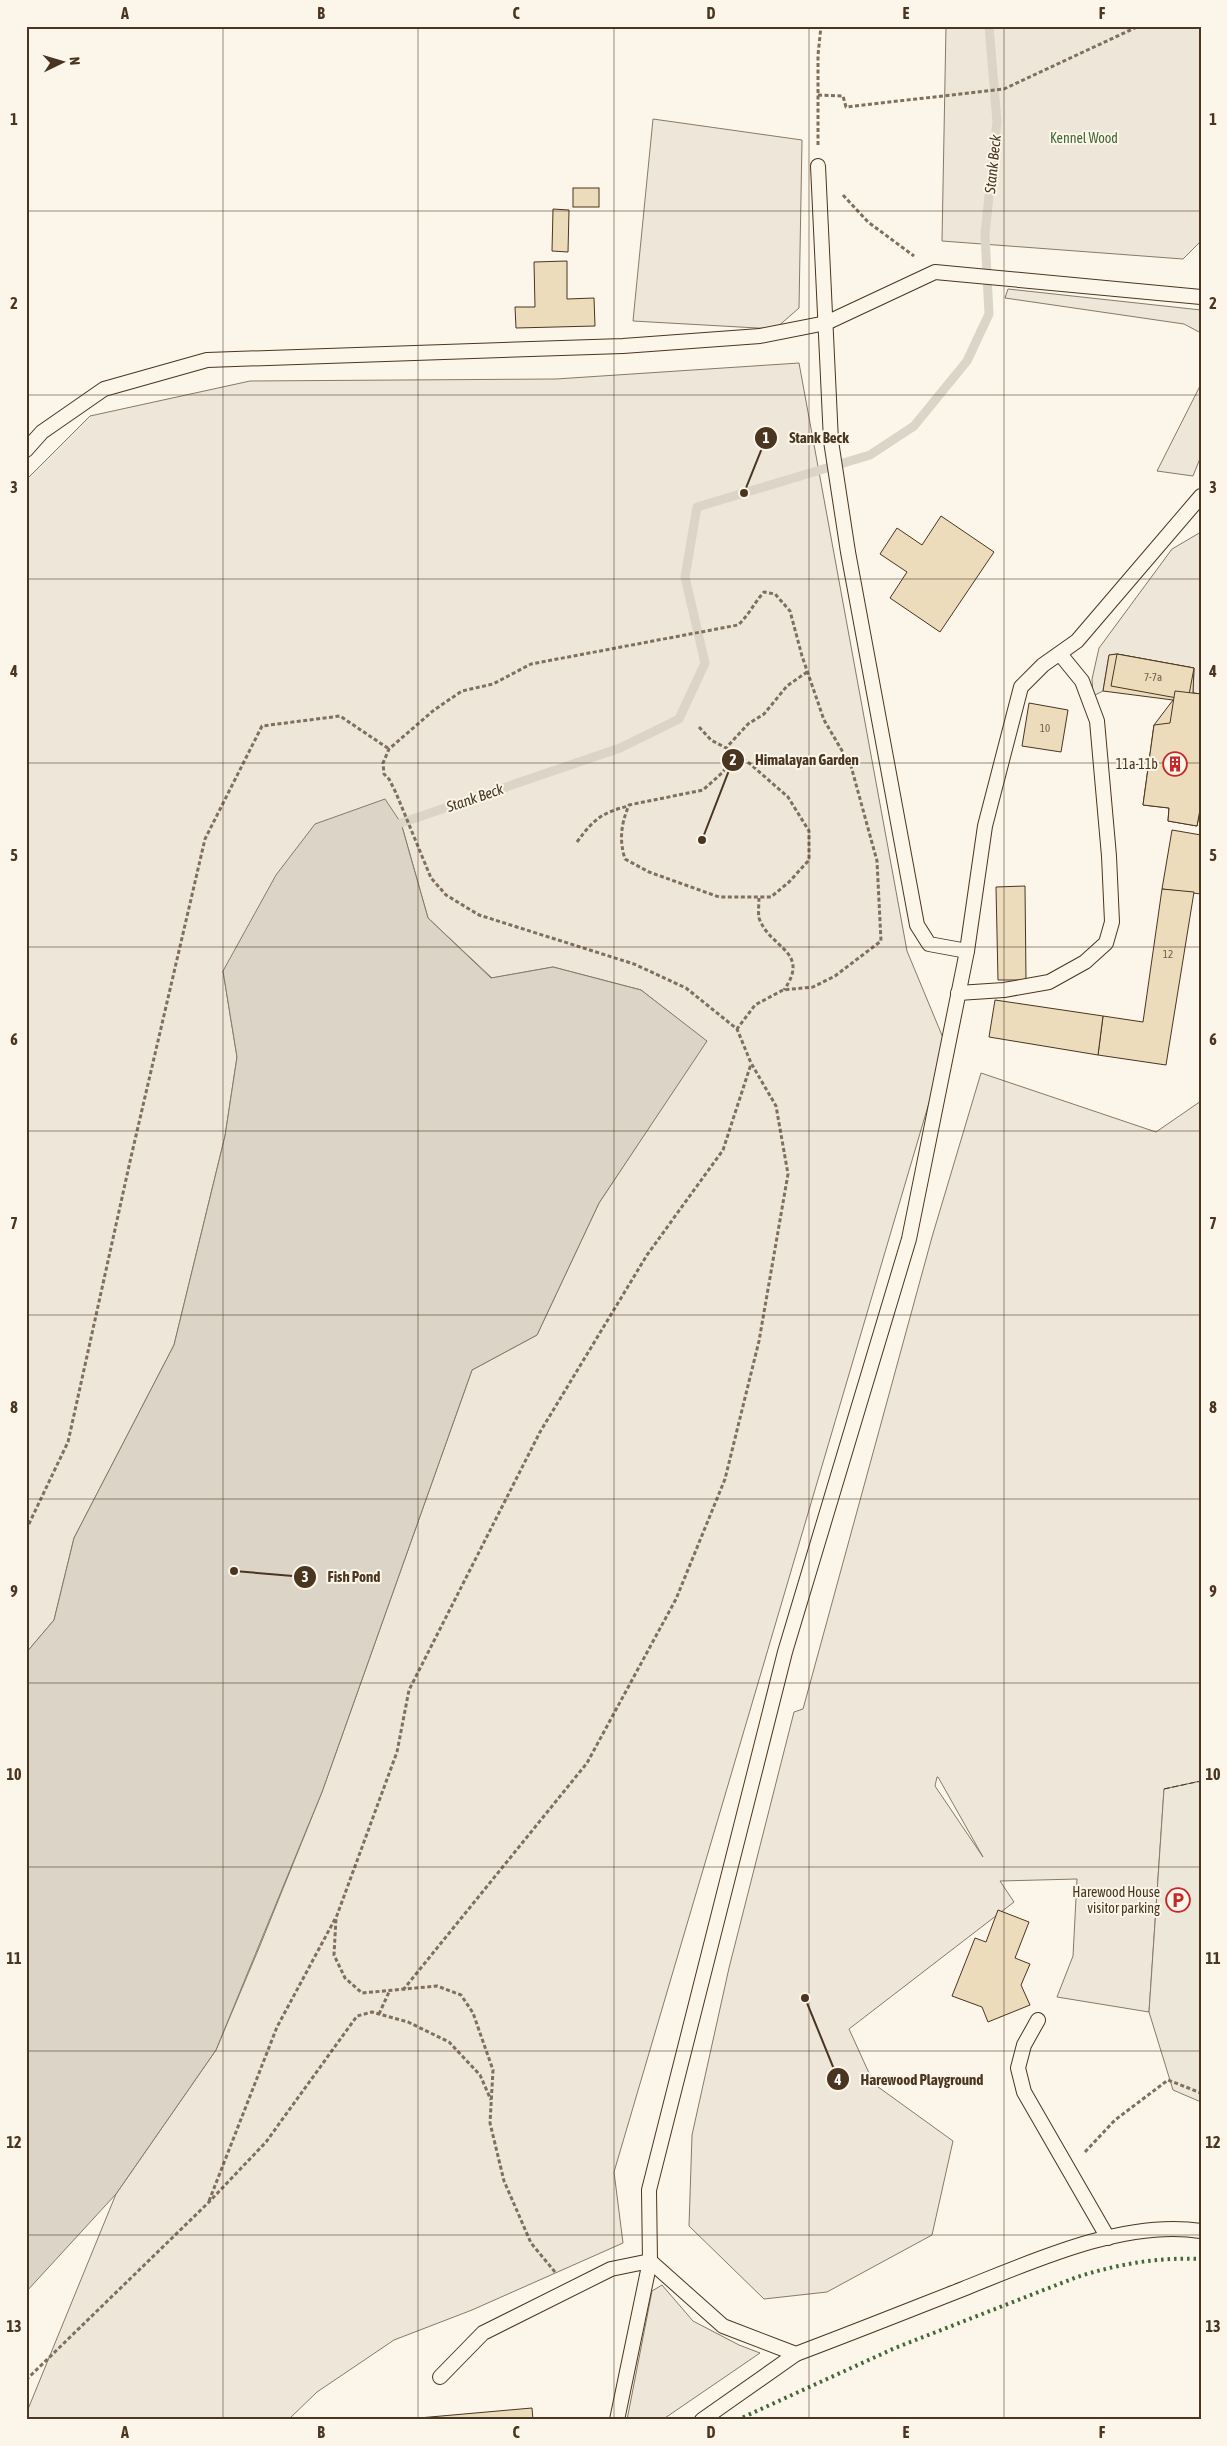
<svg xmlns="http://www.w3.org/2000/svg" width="1227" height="2446" font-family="'Asap Condensed',sans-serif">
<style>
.green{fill:#ede6d9;stroke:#887966;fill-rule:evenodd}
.parking{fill:#ede7d9;stroke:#887966}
.water{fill:#dcd4c6;stroke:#887966}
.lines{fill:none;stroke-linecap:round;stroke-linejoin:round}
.stream{stroke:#dcd4c6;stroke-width:9}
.building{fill:#ecdcbc;stroke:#4a3520}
.lane-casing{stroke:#4a3520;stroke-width:16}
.path{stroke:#7f6f5c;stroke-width:3;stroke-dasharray:4 2.5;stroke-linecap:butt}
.lane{stroke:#fbf6e9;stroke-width:14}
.hedge{stroke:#436837;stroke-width:4;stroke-dasharray:2.5 4;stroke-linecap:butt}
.fence{stroke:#4a3520;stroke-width:1;stroke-dasharray:6 2.5;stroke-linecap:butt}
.grid{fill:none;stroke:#4a3520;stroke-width:1;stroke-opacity:0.55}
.labels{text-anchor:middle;stroke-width:4;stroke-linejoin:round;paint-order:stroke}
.number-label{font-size:11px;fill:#725f47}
.park-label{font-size:14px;fill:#436837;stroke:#fbf6e9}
.poi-label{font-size:14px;fill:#4a3520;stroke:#fbf6e9;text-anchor:end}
.water-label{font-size:15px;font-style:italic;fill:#4a3520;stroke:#fbf6e9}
.leader{fill:none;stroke:#4a3520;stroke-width:2}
.callout-dot{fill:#4a3520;stroke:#fbf6e9;stroke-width:2}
.mark-label{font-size:15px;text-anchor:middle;font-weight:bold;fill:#fff}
.callout-label{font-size:15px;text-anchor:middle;font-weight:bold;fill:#4a3520;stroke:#fbf6e9;stroke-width:4;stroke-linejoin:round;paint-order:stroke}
.neatline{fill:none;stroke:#4a3520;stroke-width:2}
.grid-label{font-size:16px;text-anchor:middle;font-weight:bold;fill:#4a3520}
</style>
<rect width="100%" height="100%" fill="#fbf6e9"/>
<g class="green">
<path d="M946,26H1201V241L1183,259L942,241Z"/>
<path d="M653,119L802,140L799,308L775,329L633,321Z"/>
<path d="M1008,289L1201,310V333L1184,324L1005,298Z"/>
<path d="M799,363L907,951L946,1045L614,2172L623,2243L472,2310L394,2340L317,2392L288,2420H26V2414L116,2194L216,2050L259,1948L322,1792L472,1370L537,1335L599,1203L706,1041L641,990L553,967L492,978L428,918L401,823L223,971L237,1057L225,1136L174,1345L74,1538L54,1620L26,1653V480L90,416L250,381L556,379Z"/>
<path d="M1201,384V456L1193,476L1157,471Z"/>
<path d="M1201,532V694L1193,693L1194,668L1117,654L1109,655L1103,691L1093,696L1092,679L1099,648L1172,549Z"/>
<path d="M981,1073L1156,1132L1201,1101V1781L1164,1789L1149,2012L1057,1997L1073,1956L1077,1879L1000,1881L1014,1902L849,2029L874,2084L953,2141L932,2235L827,2292L764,2299L689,2226L692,2135L729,1968L794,1712L803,1709L932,1237ZM937,1777H938L983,1857L935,1786Z"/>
<path d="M662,2285L693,2321L739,2345L760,2353L662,2420H627L652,2291Z"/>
</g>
<path class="parking" d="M1201,1781V2102L1173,2090L1149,2012L1164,1789Z"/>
<path class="water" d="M385,799L401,823L428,918L491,978L553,967L641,990L707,1041L599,1203L537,1335L472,1370L322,1792L216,2050L116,2194L26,2292V1653L54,1620L74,1538L174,1345L225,1136L237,1057L223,971L276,875L315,824Z"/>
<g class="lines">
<path class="stream" d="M401,823L620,748L679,719L705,663L685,577L697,507L870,455L914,426L967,361L989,314L985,234L997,122L989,26"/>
</g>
<g class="building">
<rect x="573" y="188" width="26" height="19"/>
<path d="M553,209L569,210L568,252L552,251Z"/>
<path d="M567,261V299L594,298L595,326L516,328L515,307H535L534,262Z"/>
<path d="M941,516L994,552L940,632L890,598L907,572L880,554L897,528L922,545Z"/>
<path d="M1117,654L1194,668L1193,693L1201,694V805L1197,826L1168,821L1169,808L1143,805L1154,725L1173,700L1103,691L1109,655Z"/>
<path d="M1117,654L1194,668L1188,700L1111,686Z"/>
<path d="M1175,691L1201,694V804L1197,826L1168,821L1169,808L1143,805L1154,725L1170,723Z"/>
<path d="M1029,703L1068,710L1061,752L1022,746Z"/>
<path d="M1172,830L1201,835V894L1162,889Z"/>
<path d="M1025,886L1026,980H998L996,887Z"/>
<path d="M1162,889L1194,892L1166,1065L1098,1055L1103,1016L1143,1022Z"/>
<path d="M995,1000L1103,1016L1098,1055L989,1037Z"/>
<path d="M998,1910L1029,1922L1015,1958L1030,1964L1021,1985L1030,2005L988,2022L982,2007L952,1996L975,1938L986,1942Z"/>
<path d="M532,2408L533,2420H396Z"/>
</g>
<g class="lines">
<g class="lane-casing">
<g id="lane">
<path d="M818,166L831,441L848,552L917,925L929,944L967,951"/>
<path d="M26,450L42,432L104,389L207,360L623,346L760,336L826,323L935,272L1201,297"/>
<path d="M1201,496L1077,641L1043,665L1021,687L985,826L967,951L909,1239L785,1652L649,2190L650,2261L723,2326L796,2354C852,2333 907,2311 963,2289C1033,2261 1125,2219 1201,2231"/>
<path d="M958,993L1004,990L1049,982L1085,962L1106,943L1112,922L1109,856L1097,721L1082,681L1060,654"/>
<path d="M1038,2020L1024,2045L1018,2068L1024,2092L1108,2238"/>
<path d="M440,2377L483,2333L611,2269L650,2261L617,2420"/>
<path d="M702,2420L796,2354"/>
</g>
</g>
<g class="path">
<path d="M818,95L843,96L846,107L1004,89L1139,26"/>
<path d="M818,145V55L821,26"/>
<path d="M843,195L868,222L914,256"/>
<path d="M699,727L711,740L726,748L748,724L764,714L787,686L807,672"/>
<path d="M726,748L749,763L788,797L809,831V860L789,882L771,897H719L649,872L625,859C619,840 621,824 629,805L703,790L722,773L736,754"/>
<path d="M577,842C593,820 602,812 629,806"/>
<path d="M759,898C759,904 758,912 759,918C770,949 811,951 784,990"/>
<path d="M26,1530L68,1442L131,1157L205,839L262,726L340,716L389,749"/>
<path d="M403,1990L587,1763L676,1599L725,1479L759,1341L788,1174L776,1106L751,1063L737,1029L686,988L634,964L479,915L446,895L431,878L396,793L389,779L384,774L383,763L389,749L434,710L462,691L493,684L531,664L738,625C749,615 754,603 764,592L775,594L790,611L802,656L824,720L851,766L877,861L881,941L835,976L813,987L783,990L755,1005L737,1029"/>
<path d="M379,2014L389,1992"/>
<path d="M1085,2152L1115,2120L1168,2080L1201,2093"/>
<path d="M209,2201L277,2027L335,1919"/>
<path d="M555,2272L531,2243L504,2181L490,2123L493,2070L473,2013L461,1995L437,1986L362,1993L345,1978L334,1955L336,1918L397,1752L409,1690L540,1432L647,1255L723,1150L751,1064"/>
<path d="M26,2380L208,2203L266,2142L357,2016L372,2012L379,2014L408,2022L449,2042L480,2075L491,2100"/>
</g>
<use href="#lane" class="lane"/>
<path class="hedge" d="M737,2420L895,2348L1077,2277C1118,2264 1158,2257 1201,2259"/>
<path class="fence" d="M1164,1789L1201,1781"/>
</g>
<path class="grid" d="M223,26V2420M418,26V2420M614,26V2420M809,26V2420M1004,26V2420M26,211H1201M26,395H1201M26,579H1201M26,763H1201M26,947H1201M26,1131H1201M26,1315H1201M26,1499H1201M26,1683H1201M26,1867H1201M26,2051H1201M26,2235H1201"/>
<defs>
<g id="building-ring" transform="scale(1.25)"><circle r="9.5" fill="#fbf6e9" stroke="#c62828" stroke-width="1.5"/><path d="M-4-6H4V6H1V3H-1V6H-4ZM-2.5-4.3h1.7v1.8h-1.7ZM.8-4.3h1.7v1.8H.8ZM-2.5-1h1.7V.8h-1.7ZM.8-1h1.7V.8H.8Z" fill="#c62828"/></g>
<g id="parking-ring" transform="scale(1.25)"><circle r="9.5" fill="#fbf6e9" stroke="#c62828" stroke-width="1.5"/><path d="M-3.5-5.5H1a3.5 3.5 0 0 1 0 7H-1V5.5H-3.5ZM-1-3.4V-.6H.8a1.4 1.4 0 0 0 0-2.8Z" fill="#c62828"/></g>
</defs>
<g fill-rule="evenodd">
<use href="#building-ring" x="1175" y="764"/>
<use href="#parking-ring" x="1178" y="1900"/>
</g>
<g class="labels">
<g class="number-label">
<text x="1153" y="681">7-7a</text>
<text x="1045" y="732">10</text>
<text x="1168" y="958">12</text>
</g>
<g class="park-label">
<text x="1084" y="143">Kennel Wood</text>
</g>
<g class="poi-label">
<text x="1158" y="769">11a-11b</text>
<text x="1160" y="1897">Harewood House<tspan x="1160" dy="16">visitor parking</tspan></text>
</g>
<g class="water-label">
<text transform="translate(993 164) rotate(-84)" y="5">Stank Beck</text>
<text transform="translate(475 798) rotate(-19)" y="5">Stank Beck</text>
</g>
</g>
<path class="leader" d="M744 493L766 438M702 840L733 760M234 1571L305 1577M805 1998L838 2079"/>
<g class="callout-dot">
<circle cx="744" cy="493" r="5"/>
<circle cx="702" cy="840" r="5"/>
<circle cx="234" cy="1571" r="5"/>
<circle cx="805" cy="1998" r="5"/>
<circle cx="766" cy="438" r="12"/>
<circle cx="733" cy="760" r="12"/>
<circle cx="305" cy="1577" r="12"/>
<circle cx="838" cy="2079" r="12"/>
</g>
<g class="mark-label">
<text x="766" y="443">1</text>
<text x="733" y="765">2</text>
<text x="305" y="1582">3</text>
<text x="838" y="2085">4</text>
</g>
<g class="callout-label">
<text x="819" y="443">Stank Beck</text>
<text x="807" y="765">Himalayan Garden</text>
<text x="354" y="1582">Fish Pond</text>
<text x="922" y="2085">Harewood Playground</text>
</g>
<rect width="1227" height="2446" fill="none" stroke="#fbf6e9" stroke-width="55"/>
<g transform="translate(62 62) rotate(85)" stroke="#fbf6e9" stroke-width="4" paint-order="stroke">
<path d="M0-4L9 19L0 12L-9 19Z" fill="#4a3520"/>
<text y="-8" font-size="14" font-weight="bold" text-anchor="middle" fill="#4a3520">N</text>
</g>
<rect x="28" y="28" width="1172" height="2390" class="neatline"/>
<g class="grid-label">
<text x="125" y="19">A</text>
<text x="321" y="19">B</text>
<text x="516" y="19">C</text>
<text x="711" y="19">D</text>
<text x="906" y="19">E</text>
<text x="1102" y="19">F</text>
<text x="14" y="125">1</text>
<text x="1213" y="125">1</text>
<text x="14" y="309">2</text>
<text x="1213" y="309">2</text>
<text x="14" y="493">3</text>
<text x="1213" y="493">3</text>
<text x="14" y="677">4</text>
<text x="1213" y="677">4</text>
<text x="14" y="861">5</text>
<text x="1213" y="861">5</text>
<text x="14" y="1045">6</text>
<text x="1213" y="1045">6</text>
<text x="14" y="1229">7</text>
<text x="1213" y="1229">7</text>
<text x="14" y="1413">8</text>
<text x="1213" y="1413">8</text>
<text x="14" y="1597">9</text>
<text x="1213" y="1597">9</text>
<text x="14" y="1780">10</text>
<text x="1213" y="1780">10</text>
<text x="14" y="1964">11</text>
<text x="1213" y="1964">11</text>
<text x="14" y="2148">12</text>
<text x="1213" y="2148">12</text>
<text x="14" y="2332">13</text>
<text x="1213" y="2332">13</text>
<text x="125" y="2438">A</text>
<text x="321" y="2438">B</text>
<text x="516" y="2438">C</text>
<text x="711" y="2438">D</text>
<text x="906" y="2438">E</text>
<text x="1102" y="2438">F</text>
</g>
</svg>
